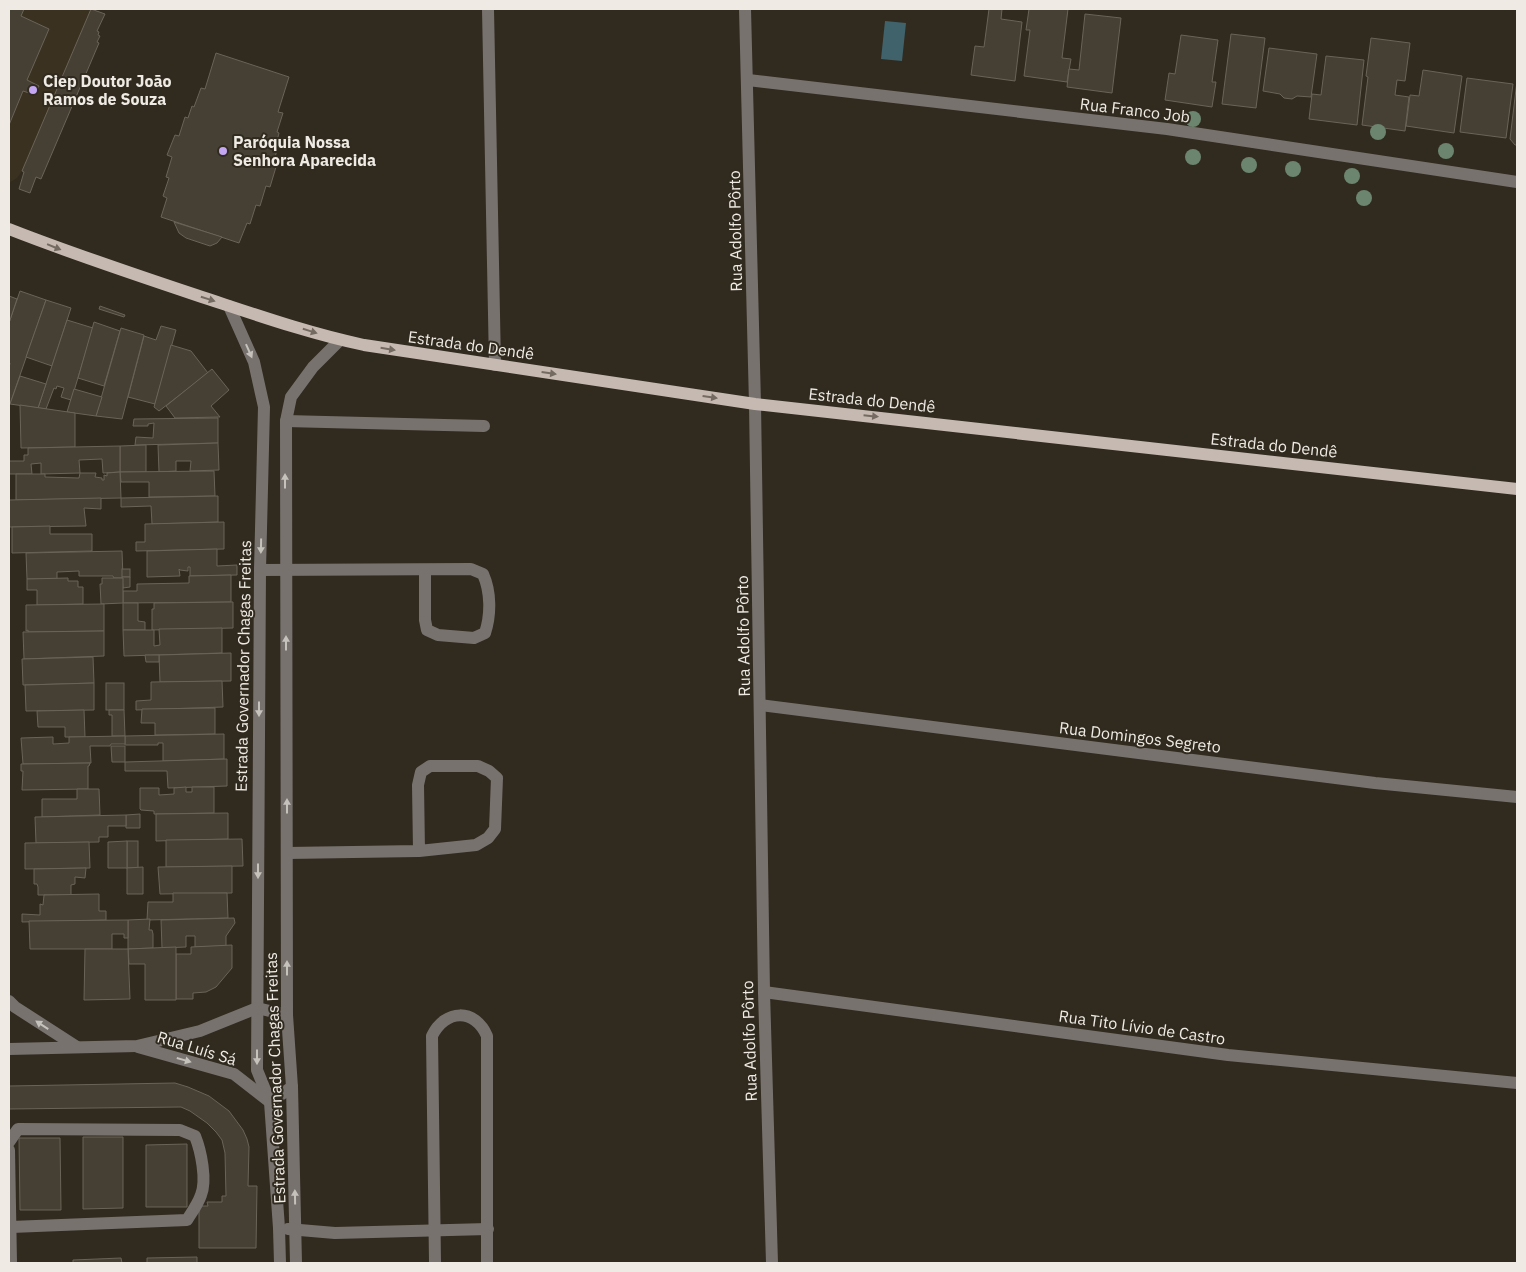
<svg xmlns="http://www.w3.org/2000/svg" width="1526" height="1272" font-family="'IBM Plex Sans',sans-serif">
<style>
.built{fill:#3a3120}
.water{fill:#40626a}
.building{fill:#464034;stroke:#6a6357}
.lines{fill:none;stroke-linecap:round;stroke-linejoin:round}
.minor{stroke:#78726f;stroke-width:12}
.major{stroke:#c6b9b2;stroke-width:12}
.tree{fill:#6c856e}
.oneway{fill:#746a61}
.oneway2{fill:#c5c1bb}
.poi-dot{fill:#c3a7f2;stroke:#302a1f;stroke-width:2}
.labels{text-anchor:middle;stroke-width:4;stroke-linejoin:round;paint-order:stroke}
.poi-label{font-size:16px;font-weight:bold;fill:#efebe4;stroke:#302a1f;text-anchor:start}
.street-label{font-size:16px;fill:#efebe4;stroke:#302a1f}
</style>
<rect width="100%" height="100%" fill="#302a1f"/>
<path class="built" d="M9,9H91L22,171L17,178L9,183Z"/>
<path class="water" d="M885,21L906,23L902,61L881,59Z"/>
<g class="building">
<path d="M9,9H24L21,16L49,29L27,80L39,86L35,95L23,91L9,125Z"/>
<path d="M91,9L105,14L97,31L99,32L98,35L100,36L97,42L99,43L41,179L36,177L30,193L19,189L24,172L22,171Z"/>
<path d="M989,9H1002L1001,19L1022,22L1015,81L971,75L975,46L984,47Z"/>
<path d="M1029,9H1068L1062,58L1071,59L1067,82L1024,76L1030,30H1026Z"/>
<path d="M1085,14L1121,18L1112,93L1067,87L1069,69L1079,70Z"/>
<path d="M1231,34L1265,38L1256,108L1222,104Z"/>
<path d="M1181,35L1218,40L1212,82H1216L1212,107L1165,100L1169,73L1175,74Z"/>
<path d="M1371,38L1410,43L1405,81L1397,80L1395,95L1409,97L1405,131L1362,125L1368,77L1366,76Z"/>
<path d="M1269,48L1317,54L1311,97L1297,96L1292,99L1284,98L1280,94L1263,91Z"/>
<path d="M216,53L289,77L278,112L283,113L277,132L279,133L276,145L278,146L273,165L276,167L270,187L266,186L260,206L256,205L250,224L247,223L239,243L161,217L167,198L163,196L169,178L166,177L172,157L167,155L175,135L179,136L185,117L188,118L192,106L194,107L201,88L205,89Z"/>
<path d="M1326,56L1364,60L1357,125L1309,119L1312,94L1321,95Z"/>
<path d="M1423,70L1462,76L1454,133L1406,126L1410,95L1419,96Z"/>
<path d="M1467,78L1513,84L1506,138L1460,132Z"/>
<path d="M1517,81V145H1515L1510,139Z"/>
<path d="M174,222L222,237L217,243L210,246L186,238L179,233Z"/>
<path d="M20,291L46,300L10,404L9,403V368L10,363L9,362V323Z"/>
<path d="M9,296L17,299L9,323Z"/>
<path d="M46,300L71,308L52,366L26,357Z"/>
<path d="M100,306L125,315L124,317L99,309Z"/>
<path d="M67,320L93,328L74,391L71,400L61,397L64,388L57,386L56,389L54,388L46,409L38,408Z"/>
<path d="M94,322L120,331L104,386L78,378Z"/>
<path d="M161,326L176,330L155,404L128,397L144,336L156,340Z"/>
<path d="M121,328L144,335L122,419L96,416Z"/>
<path d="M171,345L191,351L208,373L159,411L154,407Z"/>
<path d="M212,369L229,390L211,406L220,417L175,418L166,406Z"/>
<path d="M20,376L46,384L38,408L10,404Z"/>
<path d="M74,389L102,397L96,416L67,412Z"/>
<path d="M20,405L75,413V447L21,448Z"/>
<path d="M218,418V443L135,445L136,437L153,438L154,423L148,424V426H133L134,419Z"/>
<path d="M218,443L219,470L190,471L191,461H176V471L159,472L158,445Z"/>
<path d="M146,445V472H120V446Z"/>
<path d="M120,446V472L103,473L102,459L79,460L80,473L41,474V463L31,464L32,474H9V461H24V455H28V448Z"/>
<path d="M214,471L215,496L149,497V482H121L120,472Z"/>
<path d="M120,472L121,498L16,500V474H45V477L79,478L80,473H96L95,477L102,478V480H104V475L107,476V473Z"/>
<path d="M218,496V522L152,524L151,506L121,507V498Z"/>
<path d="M101,498V509L84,508L86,526L9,527V500Z"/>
<path d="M224,522V549L136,551V542H145V524Z"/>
<path d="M50,526V534H92V551L12,553V527Z"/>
<path d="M217,549V566L237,565V575L190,576V567H188V571L180,570L179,569L180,576L147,577V551Z"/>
<path d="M122,551L123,578H114L113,576H79V571L57,572V579H27L26,553Z"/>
<rect x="122" y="569" width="8" height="8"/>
<path d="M231,575V602L123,603V591H137V584L189,583V576Z"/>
<path d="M122,577H130V587L123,588Z"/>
<path d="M68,578V581H78V587H83V604L37,605V590H27V579Z"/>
<path d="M102,578H123V603L101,604L100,584H102Z"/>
<path d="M233,602V628L152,630V609H154V603Z"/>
<path d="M123,603H138V621L145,622V630H123Z"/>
<path d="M104,604V631L28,632V630L26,631V605Z"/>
<path d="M222,628V653L124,656L123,630H154V646L160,645L159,629Z"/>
<path d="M104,631V656L24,659L23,632Z"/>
<path d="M231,653V681L160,682L159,655Z"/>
<path d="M145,655H159V662H146Z"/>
<path d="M93,657L94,683L23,685L22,659Z"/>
<path d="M222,681L223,707L136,710V701L151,700V682Z"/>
<path d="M94,683V710L26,711L25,685Z"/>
<rect x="106" y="683" width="18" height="27"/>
<path d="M215,708V734L155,735V723H141L142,709Z"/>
<path d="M84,710L85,737H65V727H38L37,711Z"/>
<path d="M109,710H124L125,736H112V715H109Z"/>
<path d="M224,734V759L163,761V743H158V745H125V736Z"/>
<path d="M125,736V744H111L110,746H90L91,763L23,764L21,738L53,737V744L69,743V737Z"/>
<path d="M111,746H125V762H112Z"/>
<path d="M227,759V786L168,788L167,771H125V762Z"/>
<path d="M90,763L89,766H88V789L22,790L23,771H21V764Z"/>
<path d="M186,787V792H192V787H214V813L156,814H154V811L141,810L140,809V788H159V795L174,794V788Z"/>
<path d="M77,789H99L100,815L42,817V799H77Z"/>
<path d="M228,813V839L156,841V814Z"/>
<path d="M140,814V828H126V815Z"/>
<path d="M126,815V826H108V837H99V842L36,843L35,817Z"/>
<path d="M242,839L243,866L166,867V840Z"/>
<rect x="127" y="841" width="11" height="27"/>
<path d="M127,841V868H108V842Z"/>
<path d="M89,842L90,868L25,869V843Z"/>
<path d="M232,866V893L160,894L158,867Z"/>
<path d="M143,867V894H127V868Z"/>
<path d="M86,868L85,878L75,877V884L71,885V895H38V887L37,884H34V869Z"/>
<path d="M173,893H227L228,918L147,920L148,902H173Z"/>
<path d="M99,894V911H106V920L22,922V914L40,915V904L43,905L44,895Z"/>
<path d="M234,918L235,923L226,936V946L195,947V936H186V947L162,948L161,920Z"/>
<path d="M150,919L149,930H152L153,934V948L128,949V920Z"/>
<path d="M128,920V938H124V934H112V949H30L29,921Z"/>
<path d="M232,945V968L216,987L206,992L193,993V999H176V954H191V947Z"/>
<path d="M176,947V1000H145V964H129L128,949Z"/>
<path d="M85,949H128L130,999L84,1000Z"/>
<path d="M175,1083L188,1087L209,1096L229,1111L243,1130L247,1139L249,1147L248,1186H257L256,1248H199V1206H208L207,1202H222V1196H226L225,1153L222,1140L216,1132L207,1123L190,1111L181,1107L9,1109V1086Z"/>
<path d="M83,1137H123V1208L83,1209Z"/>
<path d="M19,1138H60L61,1210H20Z"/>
<path d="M187,1144V1207H146V1145Z"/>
<path d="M197,1257V1263H147V1258Z"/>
<path d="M121,1258L122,1263H73V1260Z"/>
</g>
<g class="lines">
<g class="minor">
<path d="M488,9L495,365"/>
<path d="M745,9L755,404L764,992L772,1263"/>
<path d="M748,80L1167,129L1517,182"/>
<path d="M229,306L254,362L264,407L260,570L257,1070L270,1102L279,1228L280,1263"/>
<path d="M286,421L484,426"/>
<path d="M260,570L471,569L483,574C491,592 491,615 485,633L474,638L438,635L427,630L425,620V570"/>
<path d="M760,705L1375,783L1517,797"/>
<path d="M287,853L419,851L476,845L488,838L495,829L497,778L489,771L478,766H430L421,772L418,785L419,851"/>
<path d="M764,992L1228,1055L1517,1083"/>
<path d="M9,1001L15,1007L77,1047"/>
<path d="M257,1008L287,1015"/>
<path d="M138,1047L234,1074L270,1102L292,1087"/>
<path d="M9,1049L137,1046L200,1031L257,1008"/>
<path d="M9,1142L18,1129L180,1130L195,1136C201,1151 207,1180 201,1195C198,1204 192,1212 187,1220L11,1227"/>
<path d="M9,1150L11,1263"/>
<path d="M288,1229L335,1233L488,1229"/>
<path d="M296,1263L292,1087L287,1015L286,421L291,397L313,367L340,340"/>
<path d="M435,1263L432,1036C445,1009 475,1008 487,1036V1263"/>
</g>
<path class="major" d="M9,229C70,253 133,274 196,295C251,313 307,333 364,345L755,404L1517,489"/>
</g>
<g class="tree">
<circle cx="1193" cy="119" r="8"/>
<circle cx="1378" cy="132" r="8"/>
<circle cx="1446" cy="151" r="8"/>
<circle cx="1193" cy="157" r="8"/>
<circle cx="1249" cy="165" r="8"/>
<circle cx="1293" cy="169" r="8"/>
<circle cx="1352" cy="176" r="8"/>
<circle cx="1364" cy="198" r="8"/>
</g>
<defs><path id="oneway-solid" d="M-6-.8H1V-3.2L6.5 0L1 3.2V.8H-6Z" transform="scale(1.25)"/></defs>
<g class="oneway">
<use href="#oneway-solid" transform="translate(54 247) rotate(22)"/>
<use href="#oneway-solid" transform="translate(208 299) rotate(18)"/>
<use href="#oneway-solid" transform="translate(310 331) rotate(17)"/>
<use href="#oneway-solid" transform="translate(388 349) rotate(9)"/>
<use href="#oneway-solid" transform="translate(549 373) rotate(8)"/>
<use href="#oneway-solid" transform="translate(710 397) rotate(8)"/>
<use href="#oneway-solid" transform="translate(871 416) rotate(6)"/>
</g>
<g class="oneway2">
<use href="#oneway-solid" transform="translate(249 351) rotate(66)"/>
<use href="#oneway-solid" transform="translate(285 481) rotate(-90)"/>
<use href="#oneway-solid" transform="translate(261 546) rotate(91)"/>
<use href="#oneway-solid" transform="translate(286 643) rotate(-90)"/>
<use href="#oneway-solid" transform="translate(259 709) rotate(90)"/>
<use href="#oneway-solid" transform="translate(287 806) rotate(-90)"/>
<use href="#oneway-solid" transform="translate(258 871) rotate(90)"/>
<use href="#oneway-solid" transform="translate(287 968) rotate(-90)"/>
<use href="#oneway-solid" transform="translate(42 1025) rotate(-147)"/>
<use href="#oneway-solid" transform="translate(257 1057) rotate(90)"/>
<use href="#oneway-solid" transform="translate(184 1060) rotate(16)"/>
<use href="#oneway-solid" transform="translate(295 1197) rotate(-91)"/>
</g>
<g class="poi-dot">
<circle cx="33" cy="90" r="5"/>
<circle cx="223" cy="151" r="5"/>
</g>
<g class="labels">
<g class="poi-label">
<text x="43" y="87">Ciep Doutor João<tspan x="43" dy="18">Ramos de Souza</tspan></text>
<text x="233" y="148">Paróquia Nossa<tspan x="233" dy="18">Senhora Aparecida</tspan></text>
</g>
<g class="street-label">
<text transform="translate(1135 110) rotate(7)" y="6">Rua Franco Job</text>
<text transform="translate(735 231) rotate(-91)" y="6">Rua Adolfo Pôrto</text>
<text transform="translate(471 345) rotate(8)" y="6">Estrada do Dendê</text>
<text transform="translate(872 400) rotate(6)" y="6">Estrada do Dendê</text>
<text transform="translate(1274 445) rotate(6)" y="6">Estrada do Dendê</text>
<text transform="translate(743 636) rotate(-91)" y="6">Rua Adolfo Pôrto</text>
<text transform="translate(243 666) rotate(-89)" y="6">Estrada Governador Chagas Freitas</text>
<text transform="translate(1140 737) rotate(7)" y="6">Rua Domingos Segreto</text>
<text transform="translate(1142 1027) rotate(8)" y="6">Rua Tito Lívio de Castro</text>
<text transform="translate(749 1041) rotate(-92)" y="6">Rua Adolfo Pôrto</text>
<text transform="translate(197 1048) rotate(17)" y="6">Rua Luís Sá</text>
<text transform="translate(275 1078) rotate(-92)" y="6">Estrada Governador Chagas Freitas</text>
</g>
</g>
<rect width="1526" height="1272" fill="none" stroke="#efebe4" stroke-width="20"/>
</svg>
